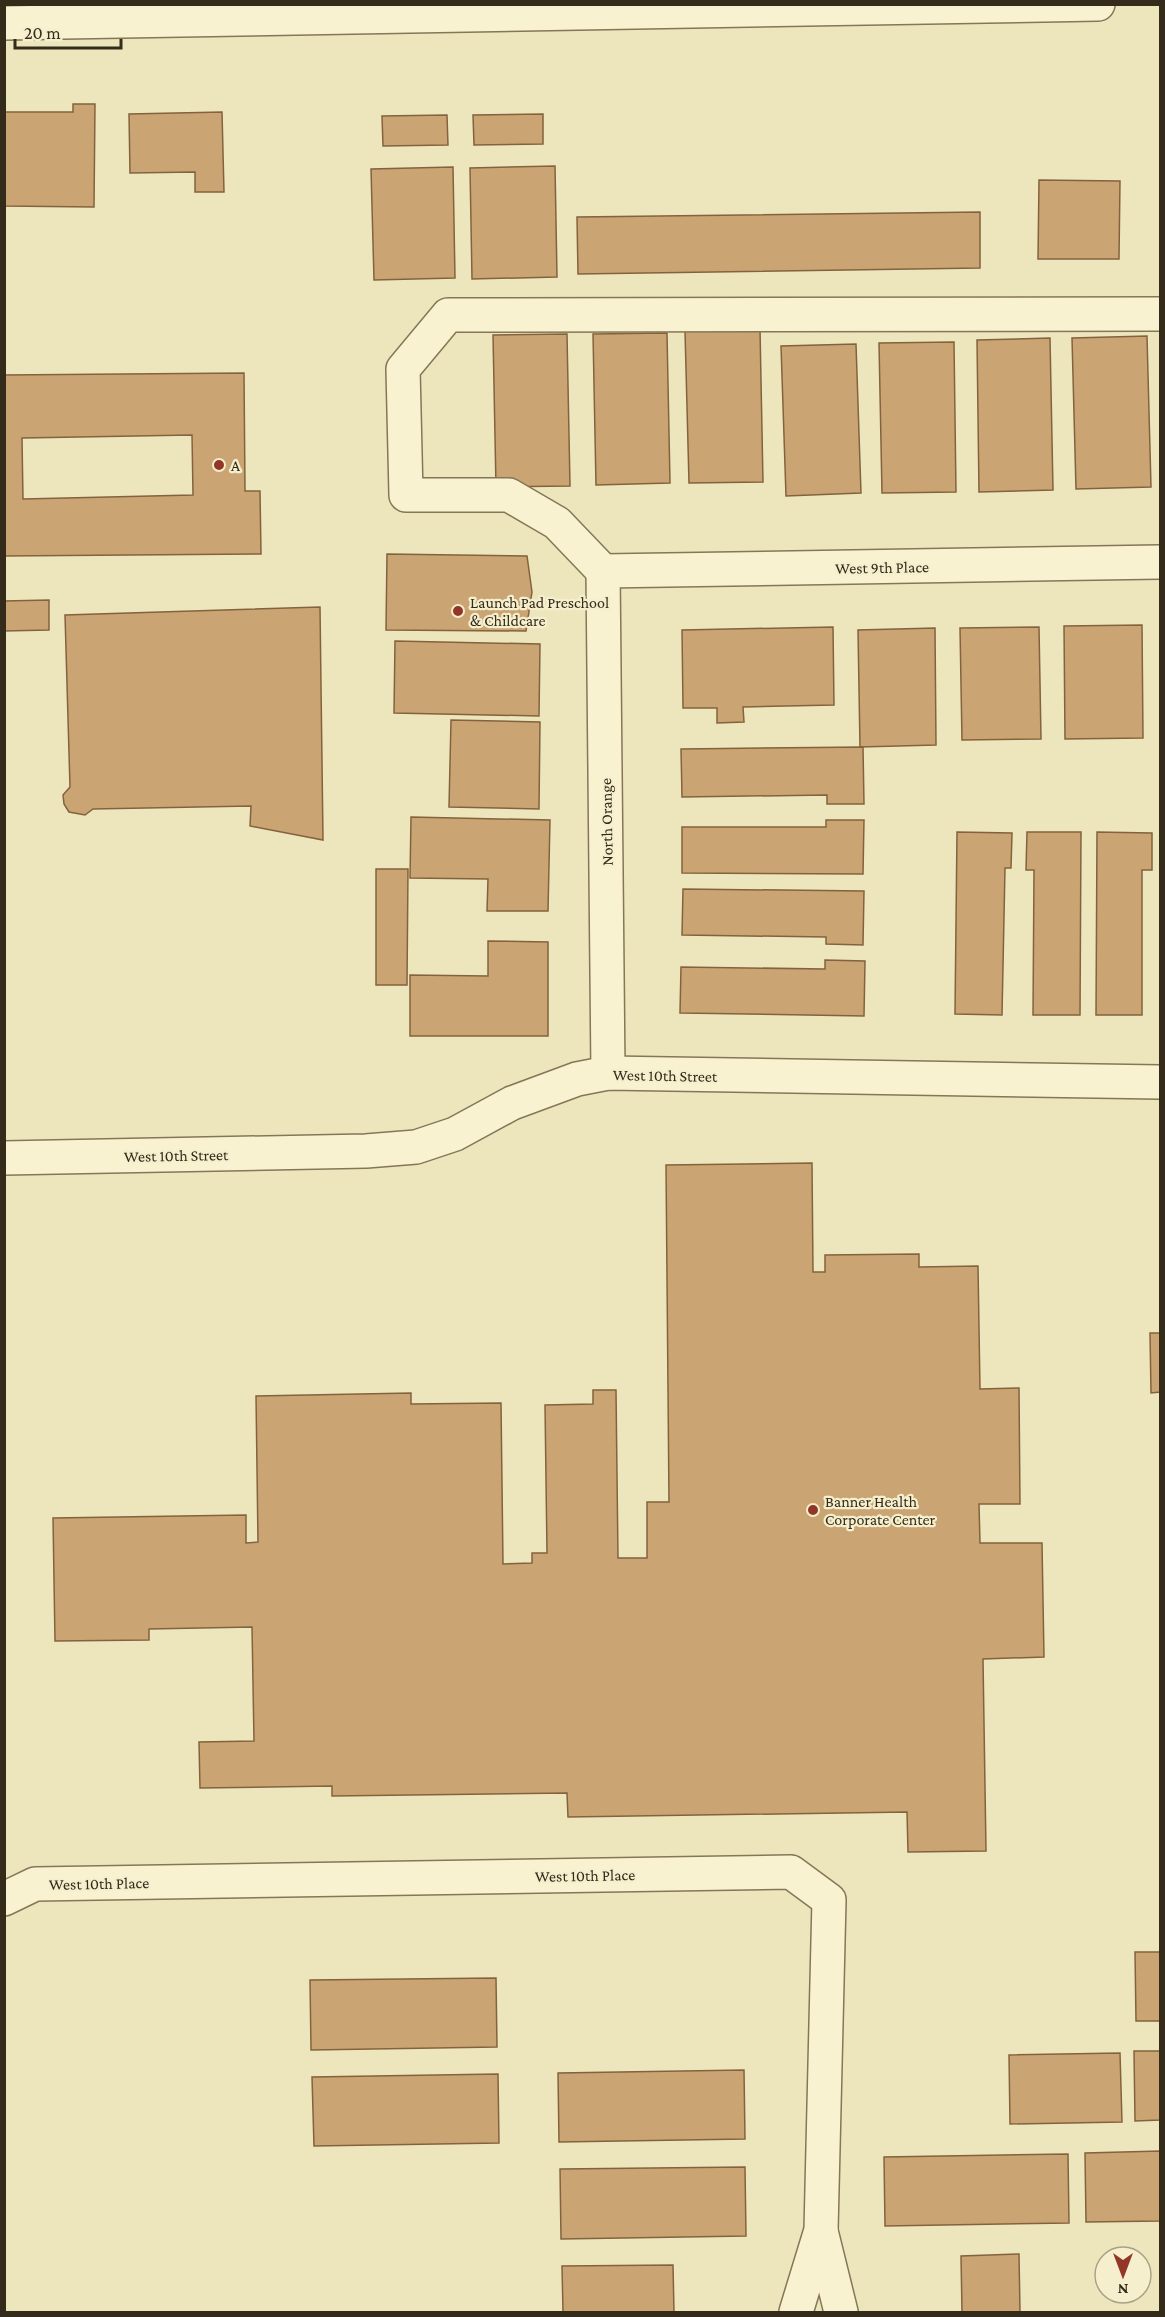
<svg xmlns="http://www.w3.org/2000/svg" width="1165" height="2317" font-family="'Crimson Pro',serif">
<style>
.building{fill:#cba473;stroke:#83633d;stroke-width:1.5;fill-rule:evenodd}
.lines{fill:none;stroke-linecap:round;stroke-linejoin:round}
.minor-casing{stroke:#857657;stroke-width:36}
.minor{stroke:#f8f2d0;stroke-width:33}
.poi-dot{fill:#933627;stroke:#f5efcd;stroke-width:2}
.labels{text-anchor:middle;stroke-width:4.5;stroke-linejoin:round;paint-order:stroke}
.poi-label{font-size:16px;fill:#342b1b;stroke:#f5efcd;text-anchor:start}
.street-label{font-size:16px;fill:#342b1b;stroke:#f5efcd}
</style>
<rect width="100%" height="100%" fill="#ede6bd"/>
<g class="building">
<path d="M73,104H95L94,207L4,206V112H73Z"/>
<path d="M222,112L224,192H195V172L130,173L129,114Z"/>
<path d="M543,114V144L474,145L473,115Z"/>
<path d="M447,115L448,145L383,146L382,116Z"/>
<path d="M555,166L557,277L472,279L470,168Z"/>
<path d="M453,167L455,278L374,280L371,169Z"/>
<path d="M1039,180L1120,181L1119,259H1038Z"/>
<path d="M980,212V268L578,274L577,217Z"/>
<path d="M760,329L763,482L689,483L685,331Z"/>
<path d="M667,333L670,483L596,485L593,334Z"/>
<path d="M567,334L570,486L496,487L493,335Z"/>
<path d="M1147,336L1151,487L1076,489L1072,338Z"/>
<path d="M1050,338L1053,490L979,492L977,340Z"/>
<path d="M954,342L956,492L882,493L879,343Z"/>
<path d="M856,344L861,493L786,496L781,346Z"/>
<path d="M244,373L245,491H260L261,554L4,556V375ZM192,435L193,495L23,499L22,438Z"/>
<path d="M387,554L527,556L532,592L526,631L386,630Z"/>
<path d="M49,600V630L4,631V601Z"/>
<path d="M320,607L323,840L250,826L251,806L93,809L85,815L69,812L64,804L63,795L70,787L65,615Z"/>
<path d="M1142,625L1143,738L1065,739L1064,626Z"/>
<path d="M833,627L834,705L743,707L744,722L717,723V708H683L682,630Z"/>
<path d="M1039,627L1041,739L962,740L960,628Z"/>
<path d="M935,628L936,745L860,747L858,630Z"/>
<path d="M395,641L540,644L539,716L394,713Z"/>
<path d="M451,720L540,722L539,809L449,807Z"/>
<path d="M863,747L864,804H827V795L682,797L681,749Z"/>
<path d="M411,817L550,820L548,911H487L488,879L410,878Z"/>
<path d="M826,820H864L863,874L682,873V827H826Z"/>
<path d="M957,832L1012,833L1011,868H1005L1002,1015L955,1014Z"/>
<path d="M1027,832H1081L1080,1015H1033L1034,870H1026Z"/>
<path d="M1097,832L1152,833V870H1142V1015H1096Z"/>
<path d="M376,869H408L407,985H376Z"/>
<path d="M683,889L864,891L863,945L826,944V937L682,935Z"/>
<path d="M488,941L548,942V1036H410V975L488,976Z"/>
<path d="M825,960L865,961L864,1016L680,1013L681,967L825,969Z"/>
<path d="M812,1163L813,1272H825V1255L919,1254V1267L978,1266L980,1389L1019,1388L1020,1504H979L980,1543H1042L1044,1657L983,1659L986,1851L908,1852L907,1812L568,1817L567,1793L332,1796V1786L200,1788L199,1742L254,1741L252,1627L149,1629V1640L55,1641L53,1518L246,1515V1543L258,1542L256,1396L411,1393V1404L501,1403L503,1564L532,1563V1553H547L545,1405L593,1404V1390H616L618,1558H647V1502H669L666,1165Z"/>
<path d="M1150,1333H1160V1392L1151,1393Z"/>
<path d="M1135,1952H1160V2021H1136Z"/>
<path d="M496,1978L497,2047L311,2050L310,1980Z"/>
<path d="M1134,2051H1160V2120L1135,2121Z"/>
<path d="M1120,2053L1122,2122L1010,2124L1009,2055Z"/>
<path d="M744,2070L745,2139L559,2142L558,2073Z"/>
<path d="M498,2074L499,2143L314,2146L312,2077Z"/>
<path d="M1160,2151V2221L1086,2222L1085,2153Z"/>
<path d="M1068,2154L1069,2223L885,2226L884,2157Z"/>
<path d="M745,2167L746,2236L561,2239L560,2169Z"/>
<path d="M1019,2254L1020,2312H962L961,2256Z"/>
<path d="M673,2265L674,2312H563L562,2266Z"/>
</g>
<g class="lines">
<g class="minor-casing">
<g id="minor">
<path d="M4,23L1098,4"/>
<path d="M603,571L557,523L509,495H406L403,369L448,315L1160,314"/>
<path d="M603,571L1160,562"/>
<path d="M603,571L608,1073"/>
<path d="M4,1158L366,1151L416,1147L455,1134L512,1103L577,1079L608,1073L1160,1082"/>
<path d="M4,1899L35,1884L791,1872L829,1900L821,2230L796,2312"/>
<path d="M821,2231L841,2312"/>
</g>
</g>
<use href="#minor" class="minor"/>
</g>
<g class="poi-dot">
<circle cx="219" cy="465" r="6"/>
<circle cx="458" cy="611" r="6"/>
<circle cx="813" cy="1510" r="6"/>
</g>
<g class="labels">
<g class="poi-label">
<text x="231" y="471">A</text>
<text x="470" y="608">Launch Pad Preschool<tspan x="470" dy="18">&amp; Childcare</tspan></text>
<text x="825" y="1507">Banner Health<tspan x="825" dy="18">Corporate Center</tspan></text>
</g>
<g class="street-label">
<text transform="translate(882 567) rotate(-1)" y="6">West 9th Place</text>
<text transform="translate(606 822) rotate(-91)" y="6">North Orange</text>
<text transform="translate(665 1075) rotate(1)" y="6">West 10th Street</text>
<text transform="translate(176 1155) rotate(-1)" y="6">West 10th Street</text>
<text transform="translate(585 1875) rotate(-1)" y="6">West 10th Place</text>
<text transform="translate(99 1883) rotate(-1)" y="6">West 10th Place</text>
</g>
</g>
<rect width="1165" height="2317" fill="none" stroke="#342b1b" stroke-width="12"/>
<g transform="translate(1123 2275) rotate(180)"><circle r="28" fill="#f5efcd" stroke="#a8a186" stroke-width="1.5"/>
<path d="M0-4.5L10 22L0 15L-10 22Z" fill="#933627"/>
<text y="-9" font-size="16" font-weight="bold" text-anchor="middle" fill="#342b1b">N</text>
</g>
<path d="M15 39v9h106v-9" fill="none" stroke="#342b1b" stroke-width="3"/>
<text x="24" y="39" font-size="18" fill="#342b1b" stroke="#f5efcd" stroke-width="4.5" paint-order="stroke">20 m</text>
</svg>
